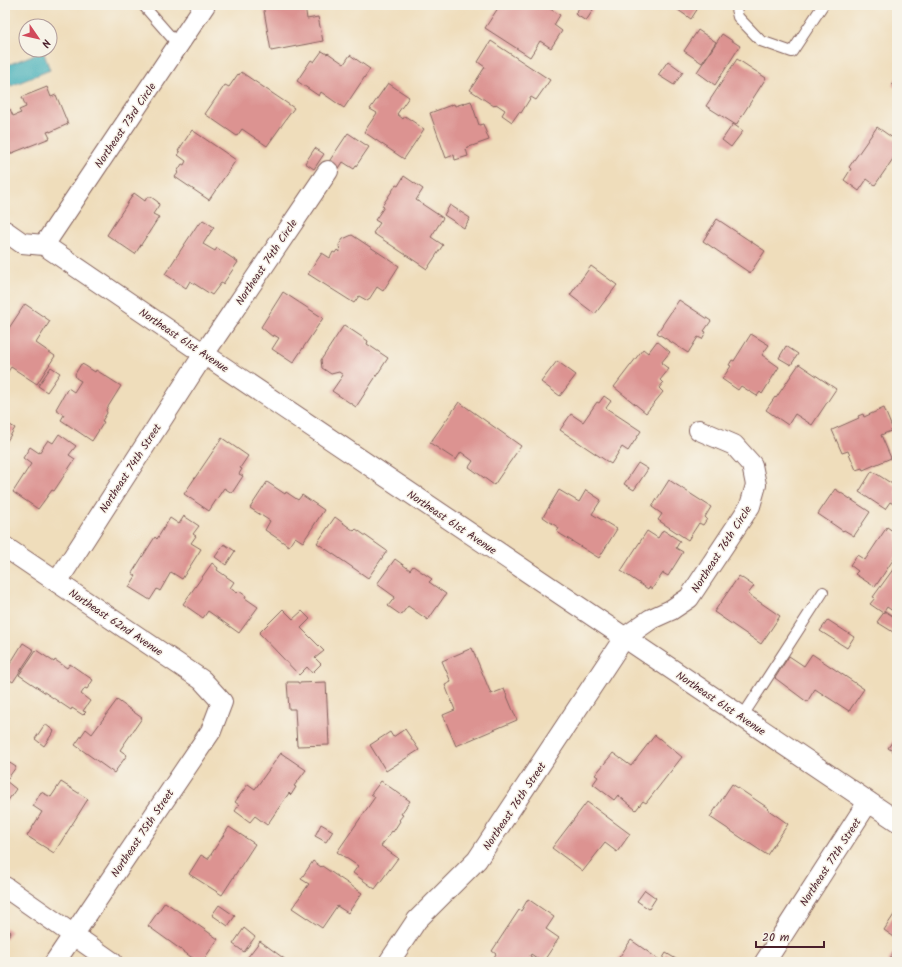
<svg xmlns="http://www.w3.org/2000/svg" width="902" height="967" font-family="Kalam,sans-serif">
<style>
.water{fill:#3cadb8;stroke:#436672}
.building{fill:#dc9391}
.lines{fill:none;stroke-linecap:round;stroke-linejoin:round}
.lane-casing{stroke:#84625d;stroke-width:12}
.street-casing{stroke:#84625d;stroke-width:22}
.lane{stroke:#fff;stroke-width:10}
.street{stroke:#fff;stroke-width:20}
.labels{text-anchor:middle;stroke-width:3;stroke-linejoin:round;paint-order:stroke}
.street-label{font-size:11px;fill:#4a1f2b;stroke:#f7f3e8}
</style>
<rect width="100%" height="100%" fill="#f7f3e8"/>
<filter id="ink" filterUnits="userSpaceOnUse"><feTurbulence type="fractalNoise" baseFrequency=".025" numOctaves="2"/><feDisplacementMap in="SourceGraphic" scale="8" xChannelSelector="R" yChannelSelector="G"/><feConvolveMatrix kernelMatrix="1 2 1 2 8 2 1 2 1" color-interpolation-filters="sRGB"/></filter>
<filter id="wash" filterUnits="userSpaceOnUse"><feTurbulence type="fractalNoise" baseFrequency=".012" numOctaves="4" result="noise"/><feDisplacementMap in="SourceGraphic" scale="16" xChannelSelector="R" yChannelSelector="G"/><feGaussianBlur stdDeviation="0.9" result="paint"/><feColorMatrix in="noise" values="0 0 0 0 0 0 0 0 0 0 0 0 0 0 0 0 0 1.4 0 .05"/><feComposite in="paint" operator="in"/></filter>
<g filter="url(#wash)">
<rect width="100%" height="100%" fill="#efddbb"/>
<path class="water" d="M43,51L50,70L11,86L5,71V66Z"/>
<g id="blocks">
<g class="building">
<path d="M263,5H305L307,19L318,17L323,41L271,51Z"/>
<path d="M500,5H544L560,15L554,25L562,31L551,48L540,41L530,57L485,28Z"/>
<path d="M581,5H585L593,10L586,21L575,14Z"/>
<path d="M671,5H700L691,19Z"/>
<path d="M698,30L716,42L702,63L684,51Z"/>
<path d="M722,34L740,46L715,85L697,72Z"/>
<path d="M491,41L550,80L536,100L531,97L521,113L519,112L512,122L502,115L505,110L496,104L494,106L470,90L485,67L478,62Z"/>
<path d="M322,51L327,54L328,53L344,64L350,55L370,69L344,108L321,92L319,96L297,81L311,60L314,62Z"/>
<path d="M737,59L766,78L736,125L706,106Z"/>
<path d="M668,61L683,72L674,85L658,75Z"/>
<path d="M241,72L294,108L267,146L242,129L237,136L205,114L225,85L229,87L238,74L239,75Z"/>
<path d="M897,77V89L892,85Z"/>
<path d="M388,83L409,97L397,114L403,119L405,116L424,129L404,159L364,132L377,113L370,109Z"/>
<path d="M47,87L51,97L56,95L68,124L50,132V131L47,132L50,138L7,155L5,151V111L10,109L13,116L21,113L19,110L26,107L22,97Z"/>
<path d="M471,101L479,125L483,124L489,140L469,147V148L466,149L468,156L455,160L454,155L446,158L430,113L454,104L455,106Z"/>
<path d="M733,124L743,131L731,147L722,140Z"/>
<path d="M877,127L897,141V153L875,185L867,179L859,191L844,180L851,169L849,167Z"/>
<path d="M192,130L236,160L209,200L175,177L178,173L177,172L182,164L184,165L186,161L178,155L180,152L178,151Z"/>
<path d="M348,133L369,147L354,169L343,162L336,173L326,166Z"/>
<path d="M315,148L324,154L314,169L305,163Z"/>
<path d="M404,176L423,189L416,200L443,218L431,237L443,245L427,269L373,233L380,223L375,220L384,207L382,206L396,185L398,186Z"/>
<path d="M134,193L145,201L147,197H151L158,202L159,205L153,214L159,217L135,254L107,235Z"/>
<path d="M450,205L470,218L464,228L444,215Z"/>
<path d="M717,219L765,251L750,273L703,241Z"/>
<path d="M203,220L214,227L203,244L215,251L217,248L238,262L223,284L221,283L212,295L190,281L186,288L165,274L198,224L199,225Z"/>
<path d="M352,235L399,266L383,291L377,287L368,301L359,296L354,303L308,274L322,253L330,258L333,252L335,253L337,250L340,252L339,245L343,239Z"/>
<path d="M591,266L617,285L595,314L570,295Z"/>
<path d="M283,292L323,318L293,363L272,349L279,338L274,335L273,337L261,327Z"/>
<path d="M679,300L711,321L704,331L706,332L702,339L698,337L688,353L657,333Z"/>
<path d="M25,304L50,321L36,343L55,356L37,384L11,367L5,376V334Z"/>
<path d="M344,325L368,341L367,344L388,358L356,407L332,391L343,375L339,372L331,374L322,368L321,360Z"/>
<path d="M751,334L769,345L762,355L779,367L762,394L760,392L757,396L741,386L738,390L722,379L731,366L729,365L732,360L734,361Z"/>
<path d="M657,341L670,352L661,363L669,369L660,380L663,383L659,388L663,392L646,413L614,387L643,349L648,353Z"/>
<path d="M786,346L798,354L791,365L779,358Z"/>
<path d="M557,361L576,375L560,396L541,382Z"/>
<path d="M81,364L84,365L95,372L96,370L121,386L106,410L107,413L102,421L104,422L92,441L61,420L64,415L56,409L68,388L74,392L81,381L76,378L75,374Z"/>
<path d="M799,364L836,389L812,425L795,414L788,425L766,410L775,397L776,398Z"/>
<path d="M51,367L60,373L47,392L38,386Z"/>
<path d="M604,396L611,401L606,408L641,431L628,451L622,447L611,464L560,430L571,414L583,422L597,402L599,403Z"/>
<path d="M459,402L521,446L494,485L469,467L473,461L461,452L456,460L430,443Z"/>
<path d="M884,408L893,430L881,435L891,458L863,470L862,468L856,470L848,451L842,453L832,430L859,418L858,416L863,414L864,417Z"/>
<path d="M5,422L15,428L5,444Z"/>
<path d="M59,434L76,446L69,455L75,459L54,491L52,490L38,509L13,492L31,464L23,458L30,447L39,453L48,440L53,443Z"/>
<path d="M222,438L248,456L240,468L242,469L239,474L243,476L232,493L224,488L209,511L184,494Z"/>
<path d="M638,463L648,469L634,490L624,484Z"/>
<path d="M872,471L897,487L895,493L897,494V506L890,502L885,509L859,492Z"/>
<path d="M669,480L711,507L705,517L707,519L703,525L699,523L688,540L658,520L662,514L652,507Z"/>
<path d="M267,482L285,494L286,492L298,500L302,495L324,510L303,542L295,537L289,546L265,530L270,521L250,508Z"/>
<path d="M835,489L870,512L854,536L844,530L843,531L818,514Z"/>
<path d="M559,490L579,502L586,490L601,500L592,514L617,529L599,558L557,532L559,528L543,517Z"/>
<path d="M184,516L199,526L193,534L196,536L191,543L201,549L182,579L171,572L160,591L157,589L150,600L129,587L136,576L132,573L155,537L157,539L170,518L179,524Z"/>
<path d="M335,517L354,531L356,529L387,551L368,578L317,543Z"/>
<path d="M887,527L897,534V554L875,587L855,574L858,571L850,565L857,555L865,560Z"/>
<path d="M663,530L680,541L676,548L683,552L668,576L663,573L652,589L649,587L648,589L621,571L647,531L658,538Z"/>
<path d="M224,544L235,551L226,565L215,557Z"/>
<path d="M395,559L410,570L413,566L432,579L429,582L446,594L428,620L408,606L401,615L388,606L395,597L377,584Z"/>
<path d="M212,563L218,568L217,570L234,582L230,588L237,593L239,591L246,596L245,598L258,607L239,633L208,611L203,618L183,604Z"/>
<path d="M897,564V614L887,607L883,613L870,604L875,598L873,597Z"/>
<path d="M739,576L754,586L748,594L780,616L761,644L714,612Z"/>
<path d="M283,609L293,619L302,611L310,619L301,628L324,651L315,658L321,664L312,673L307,667L299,675L259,633Z"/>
<path d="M885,611L897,619V626L893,632L877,622Z"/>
<path d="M828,620L854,637L847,648L820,631Z"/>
<path d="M23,643L34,650L13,682L5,677V672Z"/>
<path d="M472,648L491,694L504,689L517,720L456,746L443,715L455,710L445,685L451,682L442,661Z"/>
<path d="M36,650L54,662L55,660L67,668L70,664L93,680L87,689L85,688L81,694L90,701L83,711L86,712L83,715L72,708L71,710L19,675Z"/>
<path d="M812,654L864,689L849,711L815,689L807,702L775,678L789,656L804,666Z"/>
<path d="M287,682H298V683L326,682L329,745L297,746L295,709H289Z"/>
<path d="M117,700L142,718L120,750L127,755L114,773L75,745L86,729L92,734Z"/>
<path d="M45,724L54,731L44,746L35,739Z"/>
<path d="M405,729L419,750L386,771L370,745L390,732L393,737Z"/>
<path d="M655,735L682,757L646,803L643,801L636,810L618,795L614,800L593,784L598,777L595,775L613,753L631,766Z"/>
<path d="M897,735V754L888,748Z"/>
<path d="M281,753L306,770L294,786L296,787L291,795L289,793L267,825L255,816L250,822L235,811L239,805L235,802L248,784L255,789Z"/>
<path d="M5,760L16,767L6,781L16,789L5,805Z"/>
<path d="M381,781L410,801L401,814L403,815L399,820L400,821L393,832L392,831L381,846L398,858L375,889L353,873L358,866L337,852L375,797L371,794Z"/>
<path d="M61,782L88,799L54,853L27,836L42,812L33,806L41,792L51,797Z"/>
<path d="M732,784L768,808L767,809L788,824L767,855L710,817Z"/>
<path d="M587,802L630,834L617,852L605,843L583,871L552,848Z"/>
<path d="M321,824L333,831L326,842L315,836Z"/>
<path d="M229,827L255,844L222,895L189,874L201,855L208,859Z"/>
<path d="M313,861L321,867L322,866L362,893L348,913L337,906L322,928L292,908L309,884L301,879Z"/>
<path d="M645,890L656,898L649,909L637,901Z"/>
<path d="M528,899L554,917L546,929L559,938L543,962L531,954L530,956L539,962H491L496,954L492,951L519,910L521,911Z"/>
<path d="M165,902L218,939L202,962H198L148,926Z"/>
<path d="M219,905L235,916L228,926L212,915Z"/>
<path d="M897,910V939L884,930Z"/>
<path d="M5,927L11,932L5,940Z"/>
<path d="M244,928L255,937L244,952L233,944Z"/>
<path d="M631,940L661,961L666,953L681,962H616Z"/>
<path d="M260,941L286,960L284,962H244Z"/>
<path d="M897,947V962H890L888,961Z"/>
</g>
</g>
</g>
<g filter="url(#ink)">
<use href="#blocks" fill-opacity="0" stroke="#84625d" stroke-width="1"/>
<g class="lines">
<g class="lane-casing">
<g id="lane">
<path d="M143,5L178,45"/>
<path d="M735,5L738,17L761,41L792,52L823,5"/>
<path d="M742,717L823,592"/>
</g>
</g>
<g class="street-casing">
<g id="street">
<path d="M5,231L22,243L44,245L204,354L897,821"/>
<path d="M44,245L205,5"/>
<path d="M5,547L202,680L222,702L211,731L55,962"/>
<path d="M57,582L204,354L328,171"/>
<path d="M5,887L112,962"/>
<path d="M389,962L417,920L477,860L624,638L651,619L671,610L689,598L750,506L756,485L752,465L734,445L699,430"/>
<path d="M765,962L868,802"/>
</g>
</g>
<use href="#lane" class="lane"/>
<use href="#street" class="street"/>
</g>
</g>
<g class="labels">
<g class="street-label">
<text transform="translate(125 125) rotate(-56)" y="4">Northeast 73rd Circle</text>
<text transform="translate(266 262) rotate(-56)" y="4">Northeast 74th Circle</text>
<text transform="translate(184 340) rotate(34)" y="4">Northeast 61st Avenue</text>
<text transform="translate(130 468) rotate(-57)" y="4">Northeast 74th Street</text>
<text transform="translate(452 522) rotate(34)" y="4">Northeast 61st Avenue</text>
<text transform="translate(721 549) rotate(-57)" y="4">Northeast 76th Circle</text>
<text transform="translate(116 622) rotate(34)" y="4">Northeast 62nd Avenue</text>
<text transform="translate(721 703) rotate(34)" y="4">Northeast 61st Avenue</text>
<text transform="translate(514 806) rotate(-56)" y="4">Northeast 76th Street</text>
<text transform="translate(142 833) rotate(-56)" y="4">Northeast 75th Street</text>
<text transform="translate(830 862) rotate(-57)" y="4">Northeast 77th Street</text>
</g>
</g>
<rect width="902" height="967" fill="none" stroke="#f7f3e8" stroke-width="20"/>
<g transform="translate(38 38) rotate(124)"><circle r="19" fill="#f7f3e8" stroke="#b29e9c"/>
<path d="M0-3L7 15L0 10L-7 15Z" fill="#d1495b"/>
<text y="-6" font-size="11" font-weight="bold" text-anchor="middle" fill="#4a1f2b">N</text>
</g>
<path d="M756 941v6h68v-6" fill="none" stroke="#4a1f2b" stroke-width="2"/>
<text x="762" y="941" font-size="12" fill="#4a1f2b" stroke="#f7f3e8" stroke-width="3" paint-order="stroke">20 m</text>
</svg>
